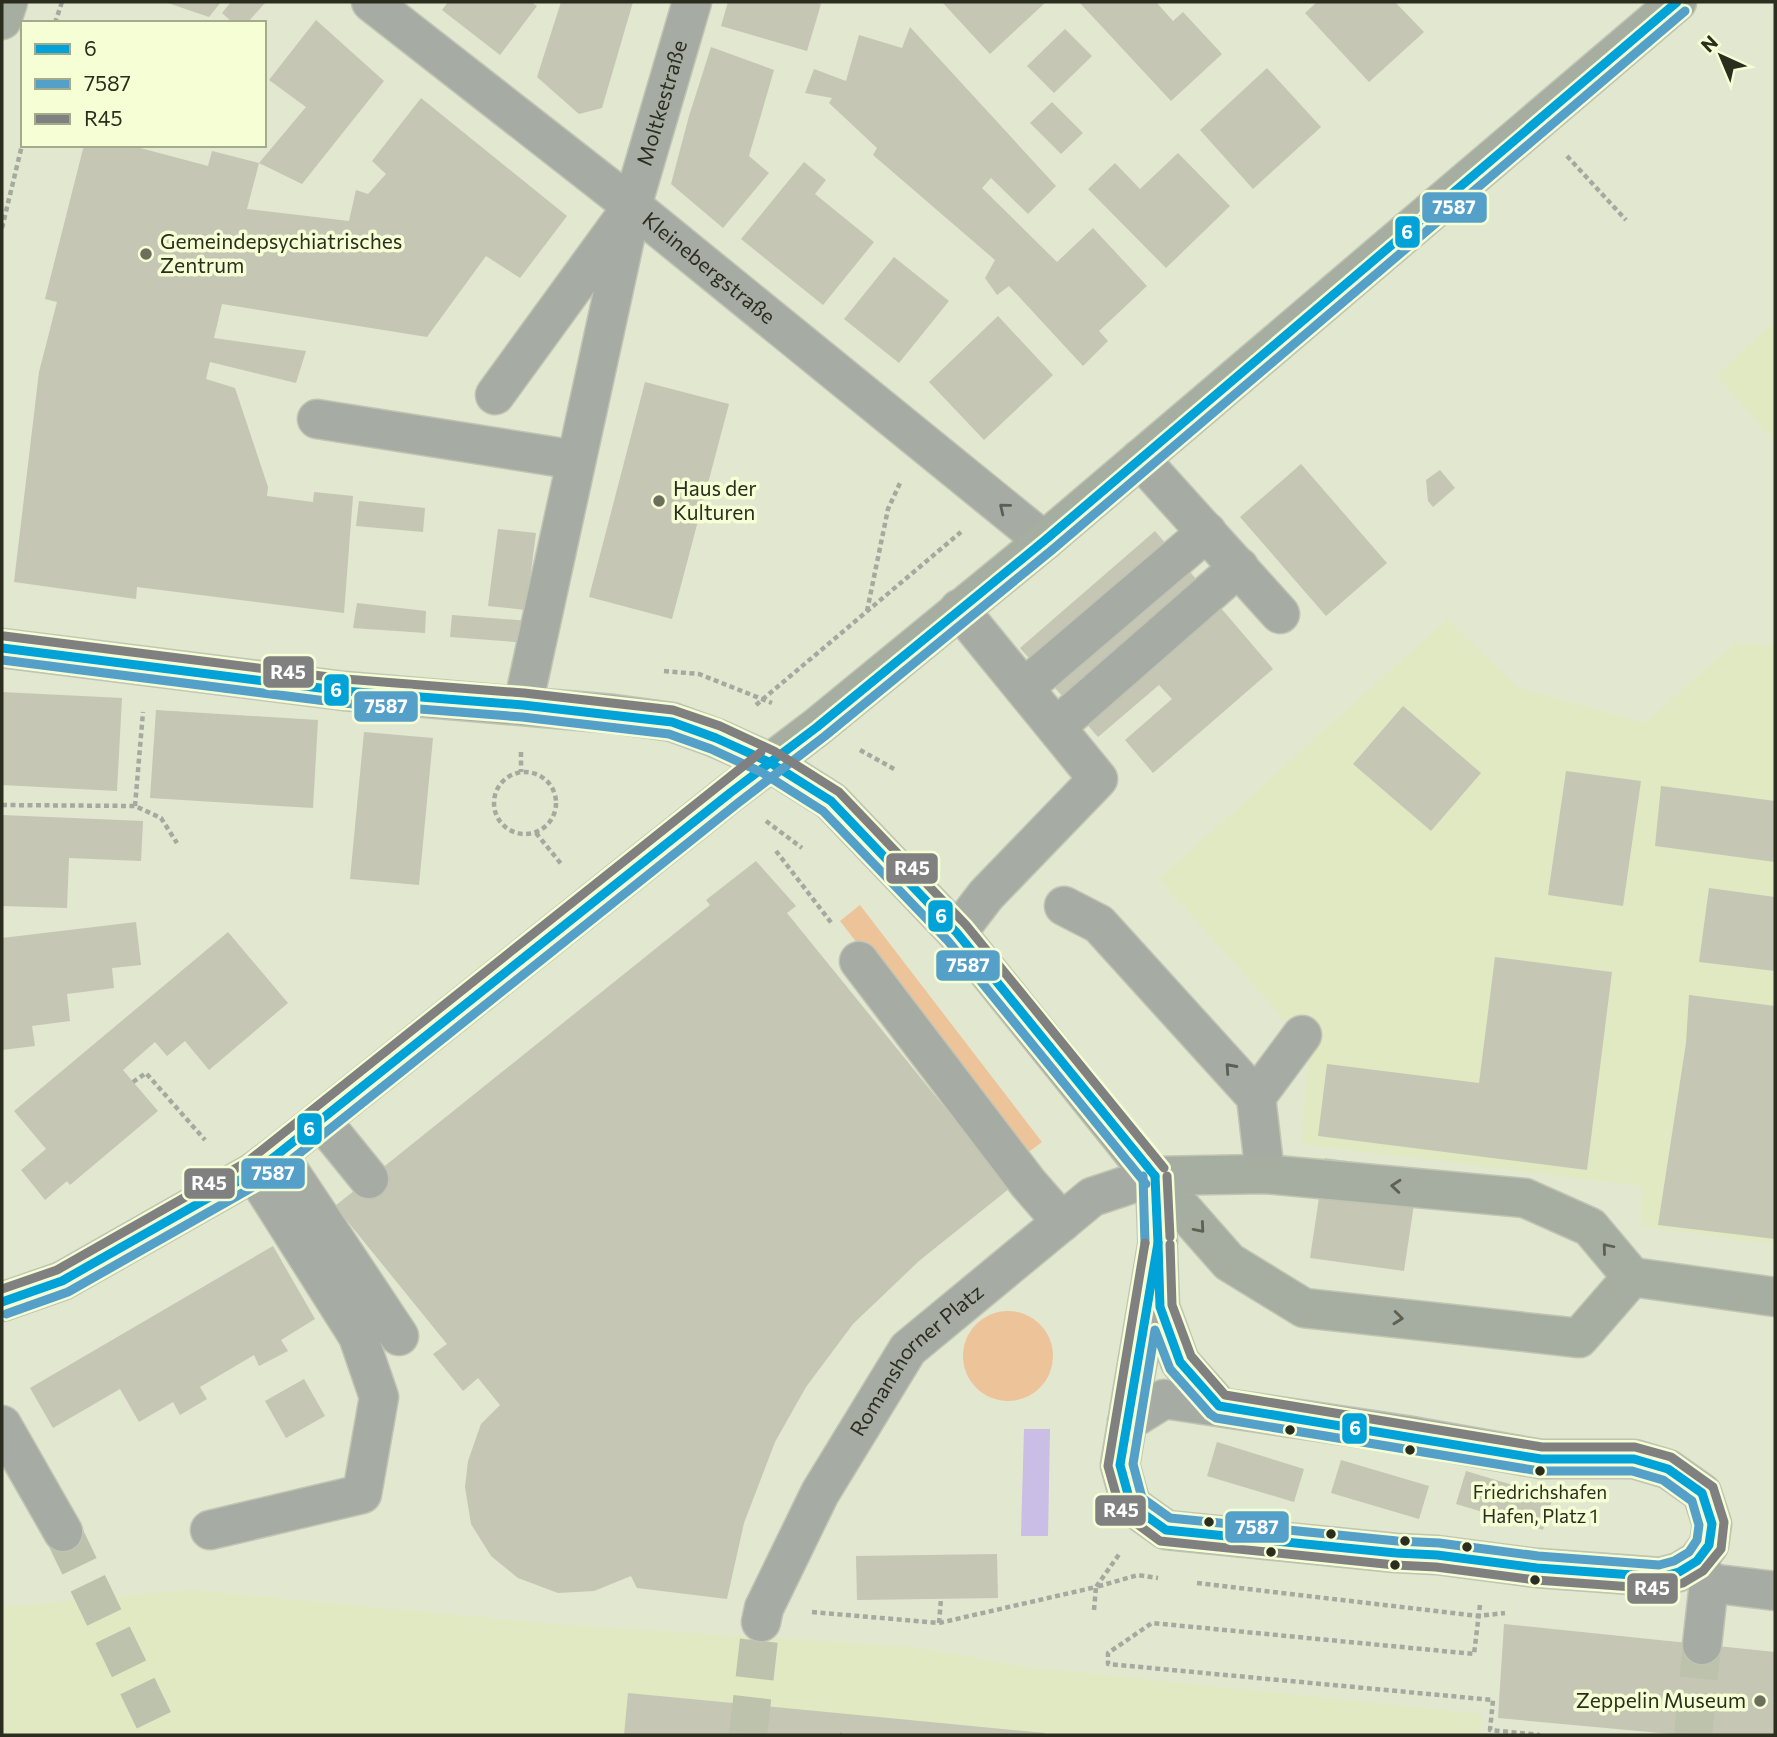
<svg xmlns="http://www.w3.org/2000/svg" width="1777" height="1737" font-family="Commissioner,sans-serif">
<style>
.built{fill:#e1e9c3}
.green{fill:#edc49a}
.water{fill:#cabde6}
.building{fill:#c5c6b4}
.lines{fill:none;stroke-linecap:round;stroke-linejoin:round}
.minor-tunnel{stroke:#bdc2ac;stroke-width:38;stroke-dasharray:38 19;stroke-linecap:butt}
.minor-casing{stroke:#c0c4b2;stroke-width:41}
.major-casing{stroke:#c0c4b2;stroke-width:41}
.path{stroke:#a5aaa0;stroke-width:4.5;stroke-dasharray:5 3.5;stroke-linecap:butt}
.minor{stroke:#a6aba4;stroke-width:38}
.major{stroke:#a6ada1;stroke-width:38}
.bus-1-casing{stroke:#f5fed4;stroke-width:14}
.bus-2-casing{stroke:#f5fed4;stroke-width:14}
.bus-3-casing{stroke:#f5fed4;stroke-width:14}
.bus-1{stroke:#00a2d7;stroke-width:9}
.bus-2{stroke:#54a0c9;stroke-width:9}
.bus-3{stroke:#808080;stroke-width:9}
.oneway{stroke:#5c6054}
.oneway2{stroke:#5c6152}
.poi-dot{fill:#6b6f5c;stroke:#f5fed4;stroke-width:2.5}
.bus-dot{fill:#2b2e1e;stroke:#f5fed4;stroke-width:2.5}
.labels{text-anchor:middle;stroke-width:7;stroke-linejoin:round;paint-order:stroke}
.bus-label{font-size:19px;fill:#2b2e1e;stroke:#f5fed4}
.street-label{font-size:21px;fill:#2b2e1e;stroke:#f5fed4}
.poi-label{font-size:21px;fill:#2b2e1e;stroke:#f5fed4;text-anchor:start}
.line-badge{stroke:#f5fed4;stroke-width:2.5}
.badge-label{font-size:19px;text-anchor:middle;font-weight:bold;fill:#fff}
</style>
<rect width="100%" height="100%" fill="#e2e7d0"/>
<g class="built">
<path d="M1775,321V443L1717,375Z"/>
<path d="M1447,619L1517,687L1645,723L1734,644H1775V1245L1642,1226L1641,1186L1301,1144L1310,1048L1159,879Z"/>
<path d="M189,1590L568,1625L914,1647L1027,1667L1482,1714L1479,1735H2V1607Z"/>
</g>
<g class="green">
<path d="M860,905L1042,1142L1022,1157L840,921Z"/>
<circle cx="1008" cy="1356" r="45"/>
</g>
<path class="water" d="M1024,1429H1050L1048,1536H1021Z"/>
<g class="building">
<path d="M165,2H221L209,17Z"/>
<path d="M231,2H266L247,23H233L222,13Z"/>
<path d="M448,2H531L537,6L500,55L442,10Z"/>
<path d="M561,2H633L602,108L579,114L537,77Z"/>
<path d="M728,2H812L821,4L807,51L721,26Z"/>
<path d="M942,2H1046L990,54Z"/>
<path d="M1079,2H1156L1173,21L1183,12L1222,54L1171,101Z"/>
<path d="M1317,2H1395L1424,32L1369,82L1305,13Z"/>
<path d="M316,20L384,81L302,184L259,163L306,107L269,80Z"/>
<path d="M910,27L1056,186L1028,214L991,178L982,188L1057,262L1093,228L1147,286L1099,331L1108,341L1083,366L1009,286L997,295L985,278L995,260L873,155L877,148L829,103L832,98L805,93L814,69L846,81L859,35L902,48Z"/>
<path d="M1065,29L1092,56L1054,93L1027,66Z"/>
<path d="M711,47L774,70L749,156L769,173L723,228L671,184L689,116Z"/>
<path d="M1267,68L1321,127L1253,189L1200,130Z"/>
<path d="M421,98L567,216L520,278L486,256L427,337L222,304L214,338L306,351L296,383L210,362L206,379L235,388L268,487L267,496L313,502L314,492L353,496L344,613L137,587L136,599L14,582L39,372L57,302L45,299L84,145H129L208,166L212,151L259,163L247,209L349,221L356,190L368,194L386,174L372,161Z"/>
<path d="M1052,102L1083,133L1061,154L1030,123Z"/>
<path d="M1178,153L1230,206L1166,268L1088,189L1115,163L1140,189Z"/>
<path d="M804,162L826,180L815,194L874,242L823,305L741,239Z"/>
<path d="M894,257L949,301L899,363L844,319Z"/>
<path d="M998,316L1053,375L984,440L929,382Z"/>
<path d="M645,382L729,404L672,619L589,597Z"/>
<path d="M1301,464L1387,563L1326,616L1240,517Z"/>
<path d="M1440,470L1455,488L1433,507L1428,501L1426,480Z"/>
<path d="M359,501L425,508L423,532L356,526Z"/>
<path d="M498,529L536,533L526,610L488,606Z"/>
<path d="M1155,531L1273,669L1153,773L1125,740L1172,699L1159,685L1098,737L1020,648Z"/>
<path d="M357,603L426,611L425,633L353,628Z"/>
<path d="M452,615L530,621L528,643L450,637Z"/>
<path d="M2,692L122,698L117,791L2,785Z"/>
<path d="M1403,706L1481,773L1431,831L1353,764Z"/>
<path d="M156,710L318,720L313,808L150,798Z"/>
<path d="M364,732L433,738L419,885L350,879Z"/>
<path d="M1566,771L1641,781L1623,906L1548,895Z"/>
<path d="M1661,786L1775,801V862L1655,846Z"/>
<path d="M2,815L143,821L141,861L69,858L67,908L2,906Z"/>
<path d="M756,861L796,906L787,913L1010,1188L919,1261L853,1324L806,1387L775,1442L744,1523L727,1599L637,1588L631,1576L594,1591L558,1593L518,1578L491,1556L471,1524L465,1487L468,1461L481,1424L500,1405L478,1378L463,1391L433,1354L447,1344L335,1206L710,905L706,900Z"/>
<path d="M1709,888L1775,897V971L1699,962Z"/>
<path d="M136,922L141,965L112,968L114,988L67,994L70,1021L32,1026L35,1046L2,1050V938Z"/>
<path d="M228,932L288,1003L209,1070L185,1041L167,1056L155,1042L123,1070L158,1111L70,1185L67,1181L45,1200L21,1170L46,1149L14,1111Z"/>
<path d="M1495,957L1612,972L1587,1170L1318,1136L1327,1064L1479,1083Z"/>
<path d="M1689,995L1775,1006V1239L1658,1225L1686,1043Z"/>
<path d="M1325,1158L1419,1171L1404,1271L1310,1258Z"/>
<path d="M273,1246L315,1319L281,1340L288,1351L259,1366L254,1355L200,1387L207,1399L180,1415L173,1402L139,1422L120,1389L53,1428L30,1388Z"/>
<path d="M304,1379L325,1416L286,1438L265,1401Z"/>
<path d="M1217,1442L1304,1469L1294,1502L1207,1476Z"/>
<path d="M1341,1460L1429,1486L1419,1519L1331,1493Z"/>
<path d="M1466,1471L1553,1497L1543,1530L1456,1504Z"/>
<path d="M997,1554L998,1598L857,1600L856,1556Z"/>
<path d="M1504,1624L1775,1652V1735H1682L1498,1718Z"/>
<path d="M628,1693L1045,1733V1735H624Z"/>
</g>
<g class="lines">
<g class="minor-tunnel">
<path d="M63,1532L161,1735"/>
<path d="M748,1735L761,1622"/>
<path d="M1693,1735L1702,1645"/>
</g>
<g class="minor-casing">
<g id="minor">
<path id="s1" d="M371,2L632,206L1044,541"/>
<path d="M495,395L623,219"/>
<path d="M317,419L576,460"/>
<path d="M1140,459L1280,614"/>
<path d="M1024,688L1207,532"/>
<path id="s2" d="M523,705L632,206L692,2"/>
<path d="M1056,727L1239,567"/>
<path d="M1064,906L1099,924L1256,1097L1265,1174"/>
<path d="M957,933L986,895L1098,779L959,609"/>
<path d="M859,961L1028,1183L1062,1222"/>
<path d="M1256,1097L1302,1035"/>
<path d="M321,1120L369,1179"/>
<path d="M278,1154L399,1336"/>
<path d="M1127,1422L1164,1399L1406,1435L1541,1459H1634L1668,1469L1702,1493L1712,1524L1709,1545L1697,1561L1679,1572L1660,1577L1537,1568L1437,1555L1396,1553L1166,1530L1131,1505L1120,1465L1158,1241"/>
<path d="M2,1425L63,1532"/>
<path d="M210,1530L362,1494L379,1397L358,1336L254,1172"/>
<path d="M1697,1561L1709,1583L1702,1645"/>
<path d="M1709,1583L1775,1591"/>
<path id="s3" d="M761,1622L764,1608L820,1493L908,1349L1092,1197L1155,1176L1160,1307L1180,1362L1219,1406"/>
</g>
</g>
<g class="major-casing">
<g id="major">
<path d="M2,20L8,2"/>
<path d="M2,648L344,691L614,714L672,722L716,738L769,762L831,801L957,933L1139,1160L1229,1262L1304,1308L1579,1338L1632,1277L1590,1227L1525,1198L1265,1174L1155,1176"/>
<path d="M1632,1277L1775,1297"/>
<path d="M2,1302L62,1281L254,1172L278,1154L730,793L817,727L1044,541L1677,2"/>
</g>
</g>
<g class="path">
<path d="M55,23L62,2"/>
<path d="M1567,156L1626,220"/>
<path d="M2,228L23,141"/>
<path d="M867,611L888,509L901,481"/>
<path d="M664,671L699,674L772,703"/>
<path d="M756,705L961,532"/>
<path d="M860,750L896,770"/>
<path d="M521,752V772"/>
<circle cx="525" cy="803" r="31"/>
<path d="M2,805L135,806L161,818L177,843"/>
<path d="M135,806L143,712"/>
<path d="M766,821L802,848"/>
<path d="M536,833L562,865"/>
<path d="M776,851L833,925"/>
<path d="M133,1082L146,1073L205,1140"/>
<path d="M1197,1583L1478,1616L1505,1613"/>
<path d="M1480,1605L1474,1654L1152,1623L1108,1653V1664L1493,1700L1490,1730L1540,1735"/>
<path d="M1094,1610L1096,1587L1138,1575L1158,1578"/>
<path d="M812,1612L939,1623L1096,1587L1120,1553"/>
<path d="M939,1623L941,1599"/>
<path d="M840,1735H842"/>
</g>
<use href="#minor" class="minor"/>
<use href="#major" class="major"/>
<g class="bus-1-casing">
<g id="bus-1">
<path d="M2,648L344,691L523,705L672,722L716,738L769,762L831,801L957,933L1155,1176"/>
<path d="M1155,1176L1158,1243"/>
<path d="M1158,1243L1160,1307L1180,1362L1219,1406L1541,1459H1634L1668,1469L1702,1493L1712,1524L1709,1545L1697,1561L1679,1572L1660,1577L1537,1568L1437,1555L1396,1553L1166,1530L1131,1505L1120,1465Z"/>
<path d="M2,1302L62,1281L254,1172L278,1154L730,793L817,727L1044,541L1677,2"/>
</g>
</g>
<g class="bus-2-casing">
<g id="bus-2">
<path d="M2,660L342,703L522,717L669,734L711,749L763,773L823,811L948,941L1146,1184"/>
<path d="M1143,1176L1145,1243"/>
<path d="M6,1314L68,1292L260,1183L286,1164L738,803L825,736L1052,550L1685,11"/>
<path d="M1155,1330L1170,1369L1210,1414L1216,1418L1539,1471H1632L1663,1480L1692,1501L1699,1525L1697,1540L1689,1552L1674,1561L1659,1565L1538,1556L1439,1543L1397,1541L1170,1518L1142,1498L1133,1464Z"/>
</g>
</g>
<g class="bus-3-casing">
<g id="bus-3">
<path d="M4,636L345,679L524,693L673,710L720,726L774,751L839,792L966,925L1164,1168"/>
<path d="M1167,1176L1170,1237"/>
<path d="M1145,1243L1108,1466L1121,1512L1160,1541L1395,1565L1436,1567L1536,1580L1660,1589L1683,1583L1703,1571L1721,1549L1724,1522L1713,1487L1671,1457L1635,1447H1542L1225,1395L1191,1356L1172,1305L1170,1244"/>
<path d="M2,1289L57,1270L247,1162L761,752"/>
</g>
</g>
<use href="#bus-1" class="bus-1"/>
<use href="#bus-2" class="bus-2"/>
<use href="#bus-3" class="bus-3"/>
</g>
<defs><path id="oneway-chevron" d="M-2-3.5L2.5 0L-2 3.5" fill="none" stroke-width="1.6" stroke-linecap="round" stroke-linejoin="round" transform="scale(1.75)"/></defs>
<g class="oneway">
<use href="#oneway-chevron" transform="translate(1004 508) rotate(-141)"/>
<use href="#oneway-chevron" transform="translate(1230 1068) rotate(-132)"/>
</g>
<g class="oneway2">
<use href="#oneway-chevron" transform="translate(1396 1186) rotate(-175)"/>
<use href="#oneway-chevron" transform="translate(1200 1228) rotate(49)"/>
<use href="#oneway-chevron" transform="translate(1607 1248) rotate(-130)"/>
<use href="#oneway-chevron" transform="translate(1398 1318) rotate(6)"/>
</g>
<g class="poi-dot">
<circle cx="146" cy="254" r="7"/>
<circle cx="659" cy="501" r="7"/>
<circle cx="1760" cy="1701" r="7"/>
</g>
<g class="bus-dot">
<circle cx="1290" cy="1430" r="6"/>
<circle cx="1410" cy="1450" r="6"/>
<circle cx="1540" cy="1471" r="6"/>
<circle cx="1209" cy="1522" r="6"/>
<circle cx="1331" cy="1534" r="6"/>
<circle cx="1405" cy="1541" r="6"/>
<circle cx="1467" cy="1547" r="6"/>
<circle cx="1271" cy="1552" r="6"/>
<circle cx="1395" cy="1565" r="6"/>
<circle cx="1535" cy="1580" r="6"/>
</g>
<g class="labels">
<g class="bus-label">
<text x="1540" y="1499">Friedrichshafen<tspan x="1540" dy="24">Hafen, Platz 1</tspan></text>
</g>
<g class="street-label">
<text dy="7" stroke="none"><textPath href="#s2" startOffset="618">Moltkestraße</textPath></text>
<text dy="7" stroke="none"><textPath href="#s1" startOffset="430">Kleinebergstraße</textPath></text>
<text dy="7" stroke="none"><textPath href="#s3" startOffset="308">Romanshorner Platz</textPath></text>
</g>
<g class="poi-label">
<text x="160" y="249">Gemeindepsychiatrisches<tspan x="160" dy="24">Zentrum</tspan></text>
<text x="673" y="496">Haus der<tspan x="673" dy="24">Kulturen</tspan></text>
<text x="1746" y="1708" text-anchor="end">Zeppelin Museum</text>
</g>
</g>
<g class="line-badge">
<rect x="1421" y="191" width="67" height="33" rx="7" fill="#54a0c9"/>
<rect x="1394" y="215" width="27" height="34" rx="7" fill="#00a2d7"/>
<rect x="262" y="655" width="53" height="34" rx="7" fill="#808080"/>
<rect x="323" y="673" width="27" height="34" rx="7" fill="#00a2d7"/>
<rect x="353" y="690" width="66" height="33" rx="7" fill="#54a0c9"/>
<rect x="885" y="852" width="54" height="33" rx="7" fill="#808080"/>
<rect x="927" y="899" width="27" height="34" rx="7" fill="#00a2d7"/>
<rect x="935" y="949" width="66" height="33" rx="7" fill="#54a0c9"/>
<rect x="296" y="1112" width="27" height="34" rx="7" fill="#00a2d7"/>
<rect x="240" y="1157" width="66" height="33" rx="7" fill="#54a0c9"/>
<rect x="183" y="1167" width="53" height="33" rx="7" fill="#808080"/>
<rect x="1341" y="1412" width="27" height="33" rx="7" fill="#00a2d7"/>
<rect x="1094" y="1494" width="53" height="33" rx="7" fill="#808080"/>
<rect x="1224" y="1510" width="66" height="34" rx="7" fill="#54a0c9"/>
<rect x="1626" y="1572" width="53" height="33" rx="7" fill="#808080"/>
</g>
<g class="badge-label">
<text x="1454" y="214">7587</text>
<text x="1407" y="239">6</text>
<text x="288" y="679">R45</text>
<text x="336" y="697">6</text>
<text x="386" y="713">7587</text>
<text x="912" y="875">R45</text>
<text x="941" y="923">6</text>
<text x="968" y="972">7587</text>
<text x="309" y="1136">6</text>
<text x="273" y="1180">7587</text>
<text x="209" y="1190">R45</text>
<text x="1355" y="1435">6</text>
<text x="1121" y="1517">R45</text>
<text x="1257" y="1534">7587</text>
<text x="1652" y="1595">R45</text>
</g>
<rect width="1777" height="1737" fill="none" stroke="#2b2e1e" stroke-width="7"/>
<rect x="21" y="21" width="245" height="126" fill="#f5fed4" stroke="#a4ab8b" stroke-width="2"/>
<rect x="35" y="44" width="35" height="10" fill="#00a2d7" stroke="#a4ab8b" stroke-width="2"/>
<text x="84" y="56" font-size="21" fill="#2b2e1e">6</text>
<rect x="35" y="79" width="35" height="10" fill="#54a0c9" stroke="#a4ab8b" stroke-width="2"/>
<text x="84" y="91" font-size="21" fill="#2b2e1e">7587</text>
<rect x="35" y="114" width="35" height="10" fill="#808080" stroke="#a4ab8b" stroke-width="2"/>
<text x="84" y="126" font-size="21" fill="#2b2e1e">R45</text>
<g transform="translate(1721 56) rotate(316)" stroke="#f5fed4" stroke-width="5" paint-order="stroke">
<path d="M0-5L12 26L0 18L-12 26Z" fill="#2b2e1e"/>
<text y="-10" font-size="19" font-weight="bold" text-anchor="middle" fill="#2b2e1e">N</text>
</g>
</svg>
